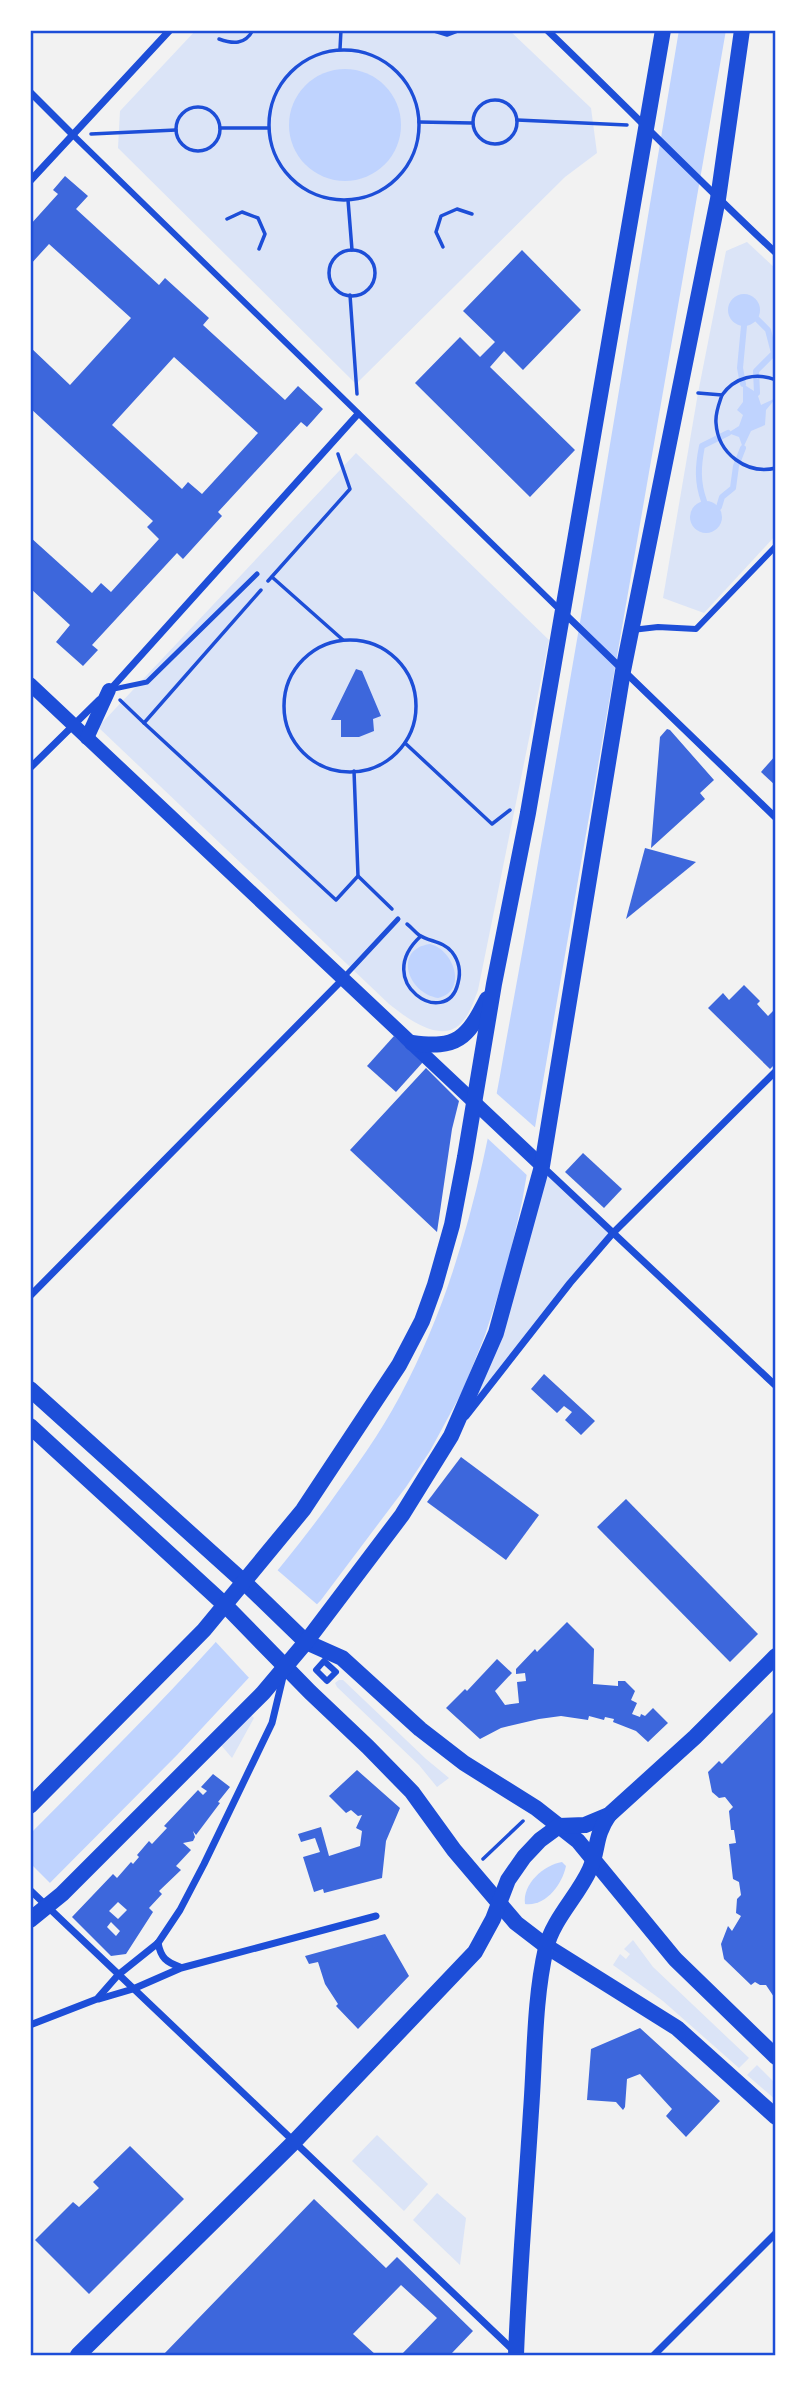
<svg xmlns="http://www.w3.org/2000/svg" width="806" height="2385" font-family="'Asap Condensed',sans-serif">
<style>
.green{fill:#dbe4f7}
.water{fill:#bfd3fe}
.pier{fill:#f2f2f2}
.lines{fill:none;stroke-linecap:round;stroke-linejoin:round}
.stream{stroke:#bfd3fe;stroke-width:6}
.building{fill:#3d67dc;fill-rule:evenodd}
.path{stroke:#1d4ed8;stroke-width:3.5}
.service{stroke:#1d4ed8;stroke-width:5}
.pedestrian{stroke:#1d4ed8;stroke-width:6}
.minor{stroke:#1d4ed8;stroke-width:7}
.secondary{stroke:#1d4ed8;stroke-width:14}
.primary{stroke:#1d4ed8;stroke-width:16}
.neatline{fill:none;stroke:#1d4ed8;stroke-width:2.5}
</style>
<rect width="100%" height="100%" fill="#f2f2f2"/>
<g class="green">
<path d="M196,30H509L591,108L597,153L565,177L356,384L118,148L120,111Z"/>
<path d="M747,242L776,269V535L704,613L663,598L698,393L726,251Z"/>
<path d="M356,453L549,640L478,990C474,1001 470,1013 463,1021C443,1046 408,1019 389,1004L98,727Z"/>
<path d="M542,1166L613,1233L451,1436L478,1378Z"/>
<path d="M339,1680H343L426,1759L449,1778L437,1787L419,1765L337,1687L335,1683Z"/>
<path d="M251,1715L254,1718L232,1758L221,1745Z"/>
<path d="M633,1940L653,1967L749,2058L739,2068L663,2001L613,1965L620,1954L626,1959L630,1954L624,1949Z"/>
<path d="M757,2065L776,2084V2100L747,2075Z"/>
<path d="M377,2135L428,2184L404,2211L352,2161Z"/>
<path d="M437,2193L466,2218L460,2265L413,2220Z"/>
</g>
<g class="water">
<path d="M679,30H726L522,1202L506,1271L485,1335L463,1390L430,1451L406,1487L321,1600L177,1755L30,1903V1834C135,1728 241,1625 329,1504C354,1469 380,1434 400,1396C459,1285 484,1169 505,1047C517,981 529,916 540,851C589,578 633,304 679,30Z"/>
<circle cx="345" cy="125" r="56"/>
<circle cx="744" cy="310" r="16"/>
<path d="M743,384L757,393L761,405L776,398L766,410L765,425L751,431L743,448L739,437L728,433L739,426L743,415L737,410L743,402Z"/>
<circle cx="706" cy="517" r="16"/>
<path d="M430,944C454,950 468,991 438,998C407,993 393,949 430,944Z"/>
<path d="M562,1862L566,1866C562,1885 545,1907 525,1904C522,1884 544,1865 562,1862Z"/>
</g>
<g class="pier">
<path d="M495,1092L538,1130L530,1178L486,1137Z"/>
<path d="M275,1568L320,1607L251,1680L214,1640Z"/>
<path d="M30,1863L53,1886L30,1906Z"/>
</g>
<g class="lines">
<g class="stream">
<path d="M743,384L740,368L744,326"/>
<path d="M757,393L756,371L774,353L768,330L757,319"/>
<path d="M704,501C697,482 698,466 702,446L728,433"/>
<path d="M719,507L722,497L733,488L736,466L743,448"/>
</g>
</g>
<g class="building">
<path d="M65,176L88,196L76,209L159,285L165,278L209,318L203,325L285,400L298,386L323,409L307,427L301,422L218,512L222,516L183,559L177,553L92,645L98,650L83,666L56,642L70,625L30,588V537L92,593L101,583L111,592L159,539L147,527L153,521L30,408V347L70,385L131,318L49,244L30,265V225L58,194L53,190ZM174,357L258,433L202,494L188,482L182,489L112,425Z"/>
<path d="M522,250L581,310L523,370L504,351L490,367L575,450L530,497L415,383L460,337L480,357L495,342L463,311Z"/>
<path d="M356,669L362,671L381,716L373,719L374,731L359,737H341V720H331Z"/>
<path d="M667,729L670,730L714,780L700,793L705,799L651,848L660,737Z"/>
<path d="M776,755V786L761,772Z"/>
<path d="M645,848L696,862L626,919Z"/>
<path d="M744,985L760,1001L757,1004L768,1016L773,1011L776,1014V1063L770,1069L708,1008L723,993L729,1000Z"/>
<path d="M394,1036L423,1062L396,1092L367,1066Z"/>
<path d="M426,1068L459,1101L452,1129L437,1232L350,1150Z"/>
<path d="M583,1153L622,1189L604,1208L565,1172Z"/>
<path d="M544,1374L595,1421L581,1435L565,1420L572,1412L564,1406L557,1413L531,1389Z"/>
<path d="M461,1457L539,1515L506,1560L427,1502Z"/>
<path d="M626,1499L758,1634L730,1662L597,1527Z"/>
<path d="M567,1622L594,1649L593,1684L618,1686V1681H625L635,1691L631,1700L637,1703L632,1714L640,1717L641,1714L645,1716L653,1708L668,1723L648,1742L636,1731L613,1722L614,1719L605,1717L604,1720L589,1716L588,1720L561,1716L539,1719L501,1728L480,1739L446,1708L465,1689L467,1691L497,1659L512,1673L495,1691L505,1705L519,1703L517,1682L526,1681L525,1673L516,1674V1669L535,1649L537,1652Z"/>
<path d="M776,1709V2000L766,1985H760L755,1982L751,1985L724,1959L721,1944L728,1926L732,1931L741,1916L736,1913L737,1899L741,1895L739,1882L733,1879L729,1844L736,1843L734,1830H731L729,1811L733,1807L725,1797L719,1798L712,1792L708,1772L719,1761L722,1764Z"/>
<path d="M357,1770L400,1808L386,1841L382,1878L324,1893L323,1889L314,1892L303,1857L320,1852L315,1838L301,1842L298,1834L321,1827L329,1856L360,1846L362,1831L356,1828L362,1815L358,1816L351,1810L346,1813L329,1796Z"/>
<path d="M213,1774L230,1787L218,1802L220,1803L196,1835L193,1831L195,1837L193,1841L183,1843L191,1850L176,1866L181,1870L159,1891L162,1894L149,1908L153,1912L126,1954L111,1956L72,1917L113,1874L117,1878L131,1862L133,1864L139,1857L137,1855L149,1841L152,1844L167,1828L164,1826L198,1790L203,1795L207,1791L201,1787ZM118,1902L127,1910L118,1919L109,1911ZM111,1922L120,1931L116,1936L107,1927Z"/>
<path d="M385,1934L409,1976L358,2029L336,2006L338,2004L325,1984L318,1962L309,1964L305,1956Z"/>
<path d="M640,2028L720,2101L686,2137L666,2116L672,2109L640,2074L627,2079L625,2107L623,2110L616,2102L587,2100L591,2049Z"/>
<path d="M130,2146L184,2199L89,2294L35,2240L73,2202L79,2207L99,2188L93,2182Z"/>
<path d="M314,2199L386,2268L397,2257L473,2331L452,2353L454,2355H401L437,2318L401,2285L353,2334L376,2355H163Z"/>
</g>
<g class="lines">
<g class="path">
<path d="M431,30L447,35L460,30"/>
<path d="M219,39C233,44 245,45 253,30"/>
<path d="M340,49L341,30"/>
<circle cx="344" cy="125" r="75"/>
<circle cx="495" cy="122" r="22"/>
<circle cx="198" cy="129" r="22"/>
<path d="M517,120L627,125"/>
<path d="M419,122L472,123"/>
<path d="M220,128H268"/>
<path d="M91,134L176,130"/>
<path d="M348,200L352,250"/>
<path d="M227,219L242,212L258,218L265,234L259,249"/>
<path d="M443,247L436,232L441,216L457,209L472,214"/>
<circle cx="352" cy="273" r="23"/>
<path d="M350,295L357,394"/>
<path d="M698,393L722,395C719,404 715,413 716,423C718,454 747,475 776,468"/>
<path d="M722,395C735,377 756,372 776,380"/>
<path d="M272,577L343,640"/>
<path d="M268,581L350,489L338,454"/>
<path d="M261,590L144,723L336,900L358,876L354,771"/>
<circle cx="350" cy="706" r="66"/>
<path d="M120,700L144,723"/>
<path d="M405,743L492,824L510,810"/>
<path d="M358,876L392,909"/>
<path d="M407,924C411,927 415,932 419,935C430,942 443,941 452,952C459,961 461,972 458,983C447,1031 370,982 421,936"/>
<path d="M483,1859L523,1821"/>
</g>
<g class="service">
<path d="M109,690L147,682L257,574"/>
<path d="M343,978L398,919"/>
</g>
<g class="pedestrian">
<path d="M73,135L560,610"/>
<path d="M632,630L658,627L696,629L776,546"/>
<path d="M324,1661L336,1672L327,1681L316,1670Z"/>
</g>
<g class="minor">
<path d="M547,30C624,104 698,180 776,253"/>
<path d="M30,92L73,135"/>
<path d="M30,181L170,30"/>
<path d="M565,614L776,818"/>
<path d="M108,692L358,414"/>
<path d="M30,768L99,700"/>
<path d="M542,1166L776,1386"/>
<path d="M30,1296L343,979"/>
<path d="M466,1416L570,1283L613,1233L776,1071"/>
<path d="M30,1890L513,2350"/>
<path d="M158,1943C161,1958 166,1962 180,1967"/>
<path d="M99,1999L133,1989L181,1968L376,1916"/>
<path d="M30,2025L97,1999L118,1975L158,1943L180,1910L204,1864L272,1723L283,1677"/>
<path d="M654,2355L776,2233"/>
</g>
<g class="secondary">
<path d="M30,684L542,1166"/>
<path d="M87,738L109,690"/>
</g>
<g class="primary">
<path d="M412,1043C457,1049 467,1039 487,999"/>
<path d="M30,1389L245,1583L306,1642L342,1658L420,1729L464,1763L536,1808L578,1841L675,1959L776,2057"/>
<path d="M30,1426L225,1605L310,1692L368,1747L412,1792L454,1850L516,1923L546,1946L677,2028L776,2117"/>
<path d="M30,1806L204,1630L303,1510L399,1365L422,1321L435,1285L452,1225L465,1157L494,984L528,813L663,30"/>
<path d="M30,1920L62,1894L263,1693L306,1642L402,1515L451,1436L496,1333L542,1166L623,671L718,199L742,30"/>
<path d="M78,2355L294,2142L475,1952L493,1919L508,1880L524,1857L540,1840L559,1826L585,1825L609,1815L695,1737L776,1656"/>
<path d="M516,2355C519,2274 526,2193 531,2111C535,2058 534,2000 546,1948C553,1919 578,1896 590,1869C599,1848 594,1837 609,1815"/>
</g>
</g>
<rect width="806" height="2385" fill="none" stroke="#ffffff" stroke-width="63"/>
<rect x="32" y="32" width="742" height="2322" class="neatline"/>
</svg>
